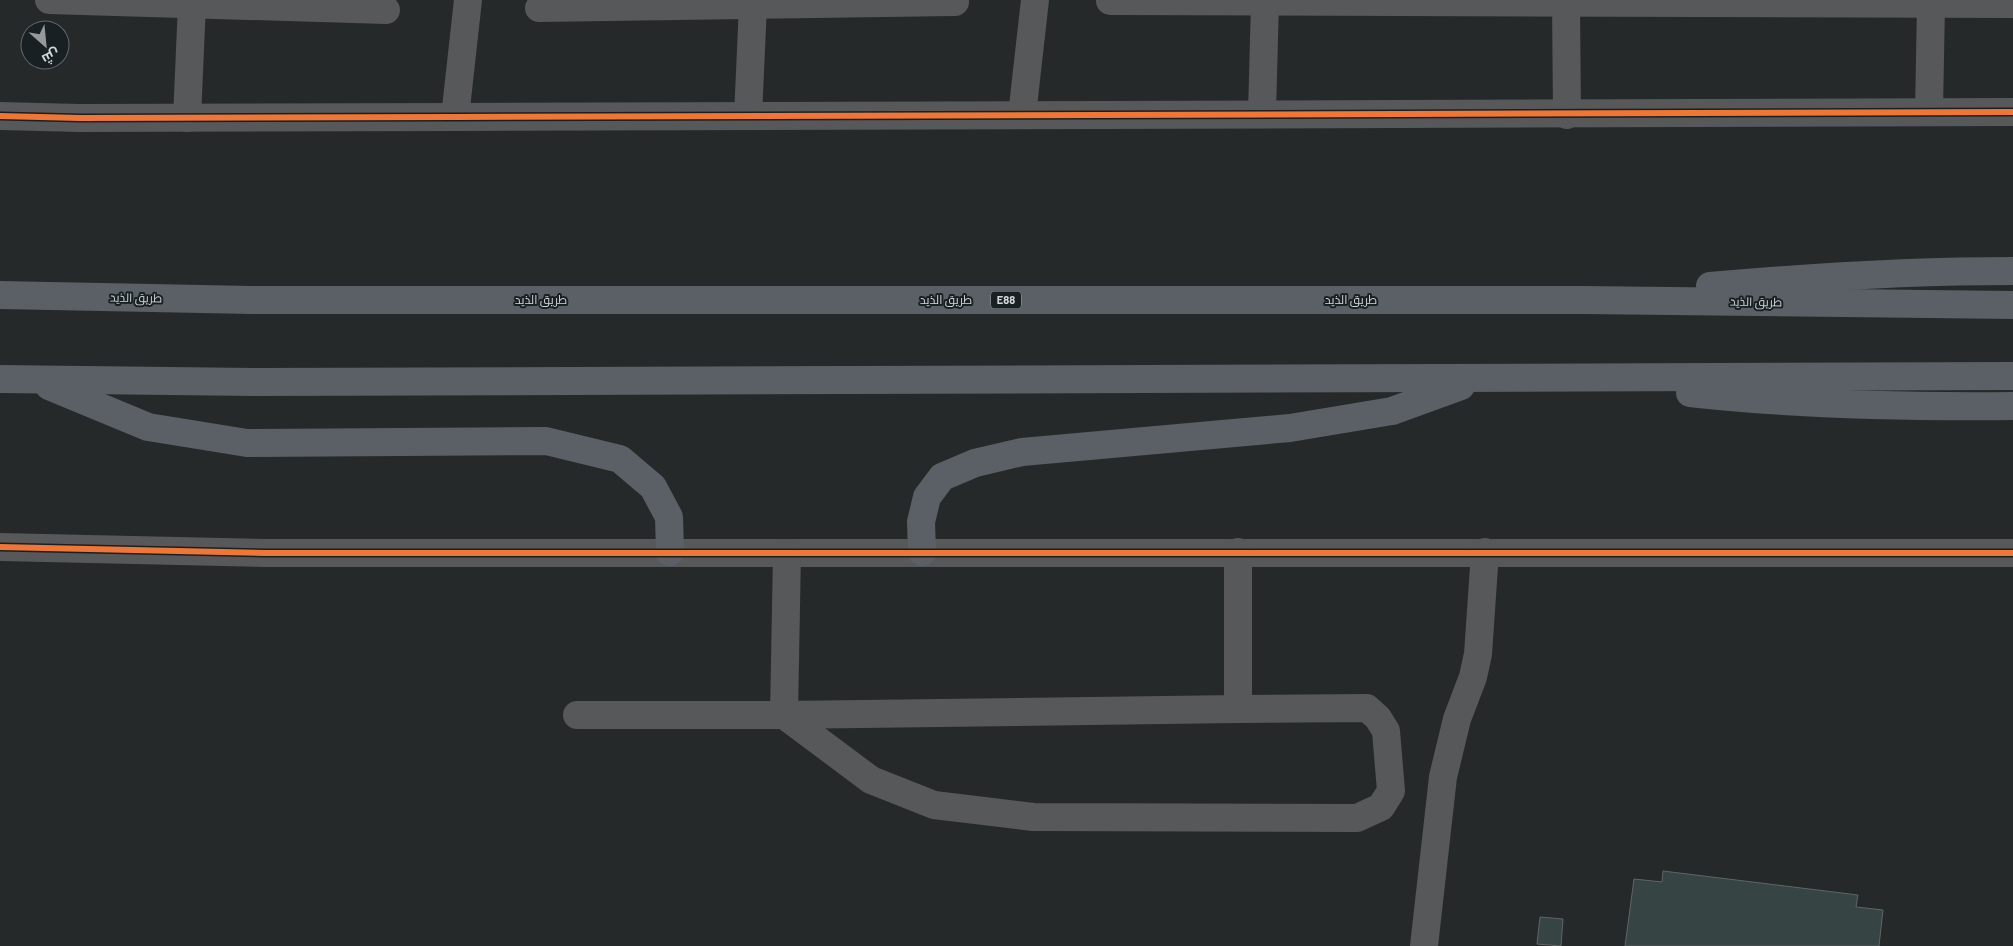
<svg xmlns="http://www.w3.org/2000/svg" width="2013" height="946" font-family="Barlow,Cairo,sans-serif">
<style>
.building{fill:#374444;stroke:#616565}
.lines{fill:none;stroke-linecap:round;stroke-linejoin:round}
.minor{stroke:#565859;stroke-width:28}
.highway{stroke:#5a6065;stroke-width:28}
.cycleway-casing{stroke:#192023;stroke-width:9}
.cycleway{stroke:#f07635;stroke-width:6}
.labels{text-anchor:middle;stroke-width:4;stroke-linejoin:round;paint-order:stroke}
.shield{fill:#192023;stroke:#9a9fa2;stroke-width:1}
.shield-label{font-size:11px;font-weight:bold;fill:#d2d6d8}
.street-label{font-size:12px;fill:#d2d6d8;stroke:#192023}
</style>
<rect width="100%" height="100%" fill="#25292a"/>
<g class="building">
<path d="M1663,871L1858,895L1856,907L1883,910L1879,946H1625L1634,879L1662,882Z"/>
<path d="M1540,917L1563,919L1561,946L1537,944Z"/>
</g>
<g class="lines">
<g class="minor">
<path d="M49,0L386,10"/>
<path d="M1110,1L2013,4"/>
<path d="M1566,3L1567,115"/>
<path d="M539,8L955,2"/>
<path d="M1929,112L1931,4"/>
<path d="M1262,114L1265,1"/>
<path d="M1022,115L1035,0"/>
<path d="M0,116L80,118L455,117L2013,112"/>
<path d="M748,116L753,5"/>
<path d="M455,117L468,0"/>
<path d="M187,118L192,4"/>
<path d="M0,547L264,553H2013"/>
<path d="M787,553L784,715L1238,709V552"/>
<path d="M577,715H784L871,780L934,805L1033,817L1357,818L1381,807L1391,791L1386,731L1378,718L1367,708L1238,709"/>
<path d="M1424,946L1443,777L1457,719L1473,677L1478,654L1485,552"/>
</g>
<g class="highway">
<path d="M1710,286C1811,277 1912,271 2013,271"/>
<path d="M0,295L252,300H1583L2013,305"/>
<path d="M0,379L254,382L2013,376"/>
<path d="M49,386L148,427L247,443L546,441L620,459L653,487L669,517L670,552"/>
<path d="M1690,393C1797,405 1905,407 2013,406"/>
<path d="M922,552L921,522L927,497L942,477L975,463L1022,452L1290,428L1392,411L1461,386"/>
</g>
<g class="cycleway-casing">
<g id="cycleway">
<path d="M0,116L80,118L455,117L2013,112"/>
<path d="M0,547L264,553H2013"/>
</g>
</g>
<use href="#cycleway" class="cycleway"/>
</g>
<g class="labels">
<rect class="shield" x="991" y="291.5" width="30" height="17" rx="4"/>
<g class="shield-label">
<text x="1006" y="304">E88</text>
</g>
<g class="street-label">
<text transform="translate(136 298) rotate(1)" y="4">طريق الذيد</text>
<text x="541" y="304">طريق الذيد</text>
<text x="946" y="304">طريق الذيد</text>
<text x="1351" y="304">طريق الذيد</text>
<text transform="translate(1756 302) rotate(1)" y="4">طريق الذيد</text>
</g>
</g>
<g transform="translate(45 45) rotate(153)"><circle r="24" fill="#192023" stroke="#63696b"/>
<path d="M0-4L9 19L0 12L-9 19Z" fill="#95999b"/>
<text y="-8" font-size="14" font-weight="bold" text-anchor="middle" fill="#d2d6d8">ش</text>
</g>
</svg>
